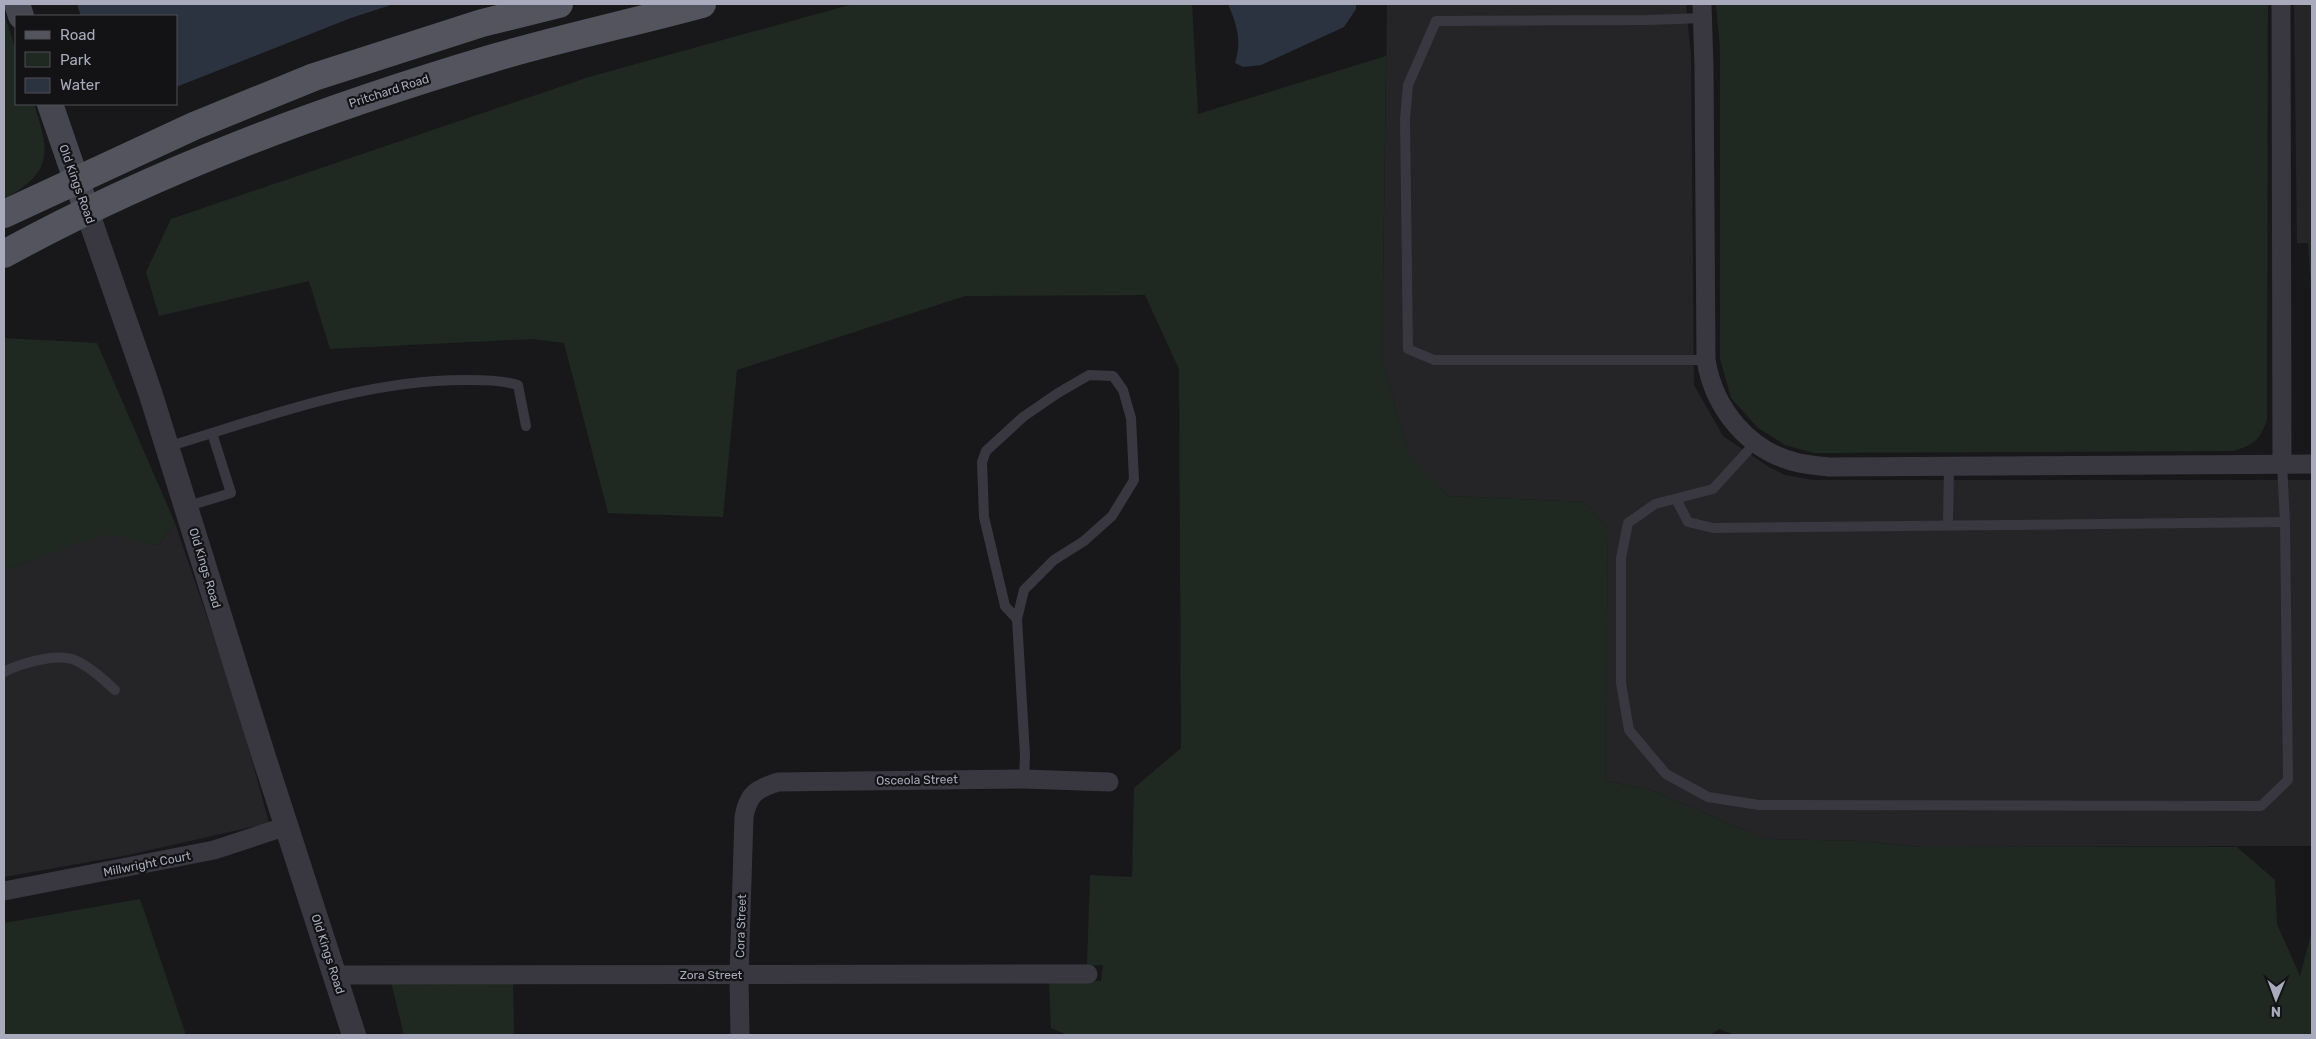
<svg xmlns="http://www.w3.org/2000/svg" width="2316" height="1039" font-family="Rubik,sans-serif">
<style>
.built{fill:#252427}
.green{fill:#1f2922}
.water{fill:#2c3340}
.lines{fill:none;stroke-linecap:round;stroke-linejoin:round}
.service{stroke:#393840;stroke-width:10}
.minor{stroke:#393840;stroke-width:19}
.tertiary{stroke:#393840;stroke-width:24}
.secondary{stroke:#464650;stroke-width:26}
.primary{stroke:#54545f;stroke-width:28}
.labels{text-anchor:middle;stroke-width:4.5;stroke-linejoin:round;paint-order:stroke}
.street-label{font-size:12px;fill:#a9aabb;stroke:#131315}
</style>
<rect width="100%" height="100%" fill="#18181a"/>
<g class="built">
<path d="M1387,4H1686L1691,56L1694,385L1723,436L1769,467L1785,475L1813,480H2312V846L1920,847L1859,841L1765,839L1651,790L1605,781L1608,527L1584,502L1448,496L1409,455L1382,361Z"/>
<path d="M2294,4H2312V243H2297Z"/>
<path d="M175,523L237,705L269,823L128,855L4,877V570L105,533L158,545Z"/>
</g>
<g class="green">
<path d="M853,4H1192L1198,114L1386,56L1382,361L1409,454L1448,496L1584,502L1608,527L1605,781L1651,790L1765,839L1859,841L1920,847H2237L2275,880L2277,924L2300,976L2312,931V1035H1735L1719,1029L1710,1035H1067L1051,1028L1049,981H1101L1103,965L1087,966L1090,875L1132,877L1134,788L1181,748L1179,369L1145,295L965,296L737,370L723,517L608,513L564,343L532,339L330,349L309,281L159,316L146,272L171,219L589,77Z"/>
<path d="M1716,4H2268L2267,420C2260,440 2254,445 2233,451L1814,453L1785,445L1758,428L1731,398L1720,359V48Z"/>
<path d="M4,13L16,51V104H34C50,153 53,172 4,199Z"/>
<path d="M2308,243H2312V304Z"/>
<path d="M4,338L97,343L175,523L158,545L105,534L4,570Z"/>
<path d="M140,899L186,1035H4V923Z"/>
<path d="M391,982H513L514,1035H404Z"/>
</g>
<g class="water">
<path d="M77,4H394L351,18L176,87V16H81Z"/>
<path d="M1228,4H1356V9L1344,27L1261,65L1243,67L1235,63C1242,41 1237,25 1228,4Z"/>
</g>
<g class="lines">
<g class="service">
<path d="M1703,18L1648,20L1436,21L1408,85L1405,119L1408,349L1434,360H1706"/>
<path d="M212,433C294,407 378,380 465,380C483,380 501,380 518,385L526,426"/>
<path d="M1755,443L1713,489L1655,504L1628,523L1621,558V683L1629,730L1666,774L1708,797L1759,805L2261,806L2288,780L2285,522L2282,464"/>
<path d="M167,447L212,433L231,493L185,507"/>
<path d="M1676,499L1688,522L1713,528L2285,522"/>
<path d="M1948,525L1949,466"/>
<path d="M1017,619L1005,606L984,517L982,462L986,451L1023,417L1058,393L1089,375L1113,376L1123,390L1131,418L1134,480L1112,516L1084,541L1054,560L1024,590L1017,619L1025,755L1024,779"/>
<path d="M4,672C21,663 59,652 77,661C91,668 103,679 115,690"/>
</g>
<g class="minor">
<path d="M1702,4L1704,67L1706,360C1714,409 1749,452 1799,463C1809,465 1820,466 1830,467L2312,464"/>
<path d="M2281,4L2282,464"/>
<path d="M4,891L214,850L287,826"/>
<path d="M334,975L1088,974"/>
<path d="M740,1035L739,975L744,817C748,794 756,789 778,782L1024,779L1109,782"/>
</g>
<path class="tertiary" d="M87,211L150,392L264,757L354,1035"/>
<g class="secondary">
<path d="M17,4L21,16"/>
<path d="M50,104L87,211"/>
</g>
<g class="primary">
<path d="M4,214L194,126L314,77L482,23L559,4"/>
<path d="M4,254C157,170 323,109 490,59C560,38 632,23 702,4"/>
</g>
</g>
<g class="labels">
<g class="street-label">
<text transform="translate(389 91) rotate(-18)" y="4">Pritchard Road</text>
<text transform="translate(77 184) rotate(70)" y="4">Old Kings Road</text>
<text transform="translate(205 568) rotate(73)" y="4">Old Kings Road</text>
<text transform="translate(917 780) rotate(-1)" y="4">Osceola Street</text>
<text transform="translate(147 864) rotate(-11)" y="4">Millwright Court</text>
<text transform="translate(741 926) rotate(-88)" y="4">Cora Street</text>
<text transform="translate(328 954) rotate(72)" y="4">Old Kings Road</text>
<text x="711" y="979">Zora Street</text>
</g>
</g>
<rect width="2316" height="1039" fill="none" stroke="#a9aabb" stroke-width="10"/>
<rect x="15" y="15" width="162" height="90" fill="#131315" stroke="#4f4f57"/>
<rect x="25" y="31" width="25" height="8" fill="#54545f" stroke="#4f4f57"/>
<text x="60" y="40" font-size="15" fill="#a9aabb">Road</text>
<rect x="25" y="52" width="25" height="15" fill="#1f2922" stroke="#4f4f57"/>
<text x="60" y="65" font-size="15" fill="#a9aabb">Park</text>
<rect x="25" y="78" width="25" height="15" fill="#2c3340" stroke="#4f4f57"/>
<text x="60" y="90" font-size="15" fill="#a9aabb">Water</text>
<g transform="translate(2276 999) rotate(181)" stroke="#131315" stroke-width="4" paint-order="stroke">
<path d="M0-4L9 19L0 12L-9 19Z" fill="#a9aabb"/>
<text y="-8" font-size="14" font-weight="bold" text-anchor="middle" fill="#a9aabb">N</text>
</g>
</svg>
